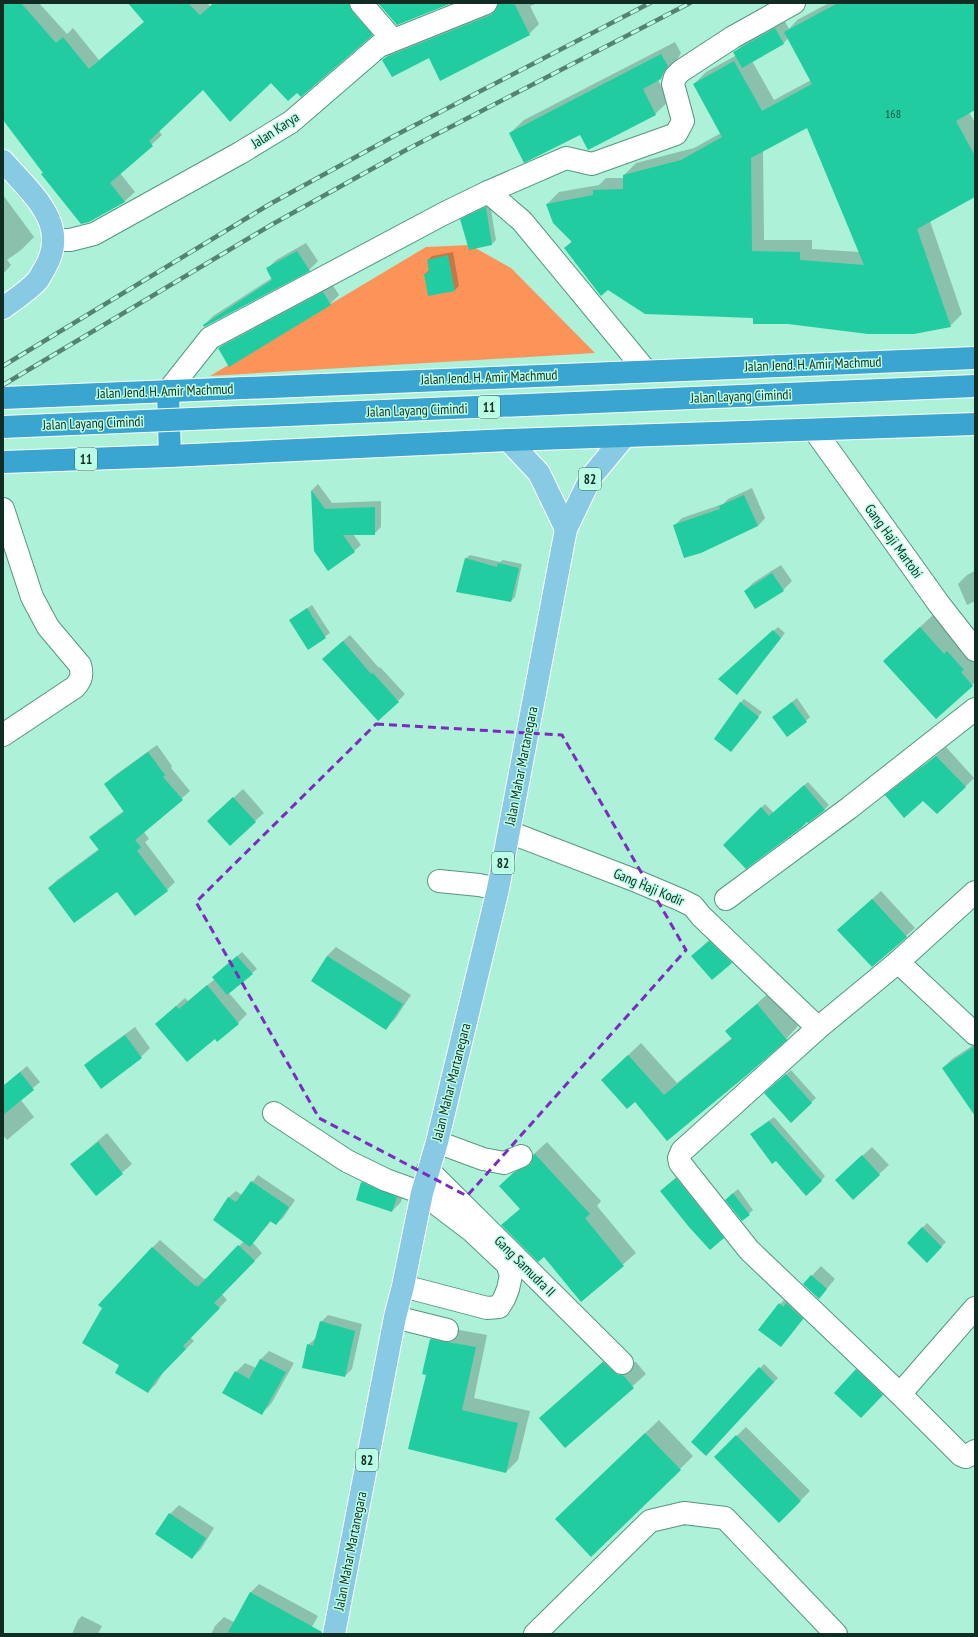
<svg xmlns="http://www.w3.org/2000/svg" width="978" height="1637" font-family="'PT Sans Narrow',sans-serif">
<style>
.forest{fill:#fc9459}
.shadow{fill:#0003;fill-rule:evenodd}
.building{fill:#21cda0;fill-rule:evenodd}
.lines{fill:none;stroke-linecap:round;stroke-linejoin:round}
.minor-casing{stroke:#559780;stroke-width:24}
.major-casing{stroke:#fff;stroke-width:24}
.highway-casing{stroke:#fff;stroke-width:24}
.minor{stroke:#fff;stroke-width:22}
.major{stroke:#88c9e3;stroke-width:22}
.highway{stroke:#39a5d0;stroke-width:22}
.rail-casing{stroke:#558373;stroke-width:4.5}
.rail{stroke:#baffe5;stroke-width:3;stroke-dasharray:9;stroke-linecap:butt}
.highway-bridge-casing{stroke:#fff;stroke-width:24;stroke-linecap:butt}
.highway-bridge{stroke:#39a5d0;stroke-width:22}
.marked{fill:none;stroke:#7b2cbf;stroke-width:3;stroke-dasharray:8 5;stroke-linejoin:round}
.labels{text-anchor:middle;stroke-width:3;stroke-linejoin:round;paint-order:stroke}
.number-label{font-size:12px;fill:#145442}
.shield{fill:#baffe5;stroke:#436b5d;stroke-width:1}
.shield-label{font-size:13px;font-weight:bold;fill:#102c23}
.street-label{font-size:14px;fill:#102c23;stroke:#baffe5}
</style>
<rect width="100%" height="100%" fill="#adf1d8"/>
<path class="forest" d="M470,245L511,268L595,353L210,376L426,247Z"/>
<g class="shadow">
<path d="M3,3H39L67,34L73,28L99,60L145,21L129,3H207L210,6L214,3H363L382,25L372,35L297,92L271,81L203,89L159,131L162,135L120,173L135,192L125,201L89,221L44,172L3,119Z"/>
<path d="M499,3H538L530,6L539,24L529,34L429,57L383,60L397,47L499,6Z"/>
<path d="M829,3H975V109L969,112L975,123V195L930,221L962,314L950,326L754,317L565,248L572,241L547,204L559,192L599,185L606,178H624V175L636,163L694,148L721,133L694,84L706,72L737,55L735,52L744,43L784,20L789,29L797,20ZM788,38L811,80L774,100L752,61L783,44ZM807,127L860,252L812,249V240H764L763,151Z"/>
<path d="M675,42L681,53L674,65L658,80L669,101L655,114L580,134L510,133L524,120Z"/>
<path d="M3,195L34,237L21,250L7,260L11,265L3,274Z"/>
<path d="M490,204L496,240L492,244L462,220L466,215Z"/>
<path d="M306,243L318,261L309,270L204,325L213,316L272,278L267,269L276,260Z"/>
<path d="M453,252L459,286L455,290L429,295L425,274L430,269L428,260L432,256Z"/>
<path d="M332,284L339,295L330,304L229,366L219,348L228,339Z"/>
<path d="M318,484L332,503L381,501V527L374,534H353L361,545L354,551H315L312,490Z"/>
<path d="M752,488L765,518L758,526H674L682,518L723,504L728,499Z"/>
<path d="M470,555L500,562L503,560L522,564L515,597L511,601L465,559Z"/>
<path d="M781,565L792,581L783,590L745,591L754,582Z"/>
<path d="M975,571V601L967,605L958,584L967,575Z"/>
<path d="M312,605L330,633L308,648L290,620Z"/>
<path d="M934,614L975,660V682L936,718L884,661Z"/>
<path d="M778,627L785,633L737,694L723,675Z"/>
<path d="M350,635L379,668L380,667L405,694L398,701L330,652Z"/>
<path d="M797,698L810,717L806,721L778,713Z"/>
<path d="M744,699L762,712L735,746L740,703Z"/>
<path d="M157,745L172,766L171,768L190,791L144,832L149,839L145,842L175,882L167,890L117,891L49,888L57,880L99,849L91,838L99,829L125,810L106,784L114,776Z"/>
<path d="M946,747L974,778L965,787L923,800L887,796L895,787L922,766L923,767Z"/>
<path d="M808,782L829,805L825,809L810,820L724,845L765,804L774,813Z"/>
<path d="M243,789L264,813L255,821L218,812Z"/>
<path d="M881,891L915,928L906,936L848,921Z"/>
<path d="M718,932L740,954L712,979L692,956Z"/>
<path d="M336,947L411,995L395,1019L386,1028L327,956Z"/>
<path d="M242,952L257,969L229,993L247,1014L238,1023L215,1038L156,1024L185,998L188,1001L215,979L217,973Z"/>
<path d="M770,992L798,1026L786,1039L667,1139L635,1100L602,1080L641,1043L677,1083L732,1038L726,1031Z"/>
<path d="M135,1027L150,1048L141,1057L101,1087L85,1065L94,1057Z"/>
<path d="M975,1044V1100L943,1068L952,1059Z"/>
<path d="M27,1066L40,1082L20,1099L34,1117L7,1140L3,1135V1086Z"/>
<path d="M791,1070L816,1098L791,1121L770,1089Z"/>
<path d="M774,1117L825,1176L821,1181L776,1160L756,1130Z"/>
<path d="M107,1133L132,1164L96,1195L71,1164Z"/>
<path d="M547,1142L601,1201L597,1206L636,1253L581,1301L515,1214L521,1208L512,1174L526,1161L534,1157L535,1153Z"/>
<path d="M872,1147L889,1165L853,1198L846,1171Z"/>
<path d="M371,1174L405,1188L401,1202L392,1211L357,1200L362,1182Z"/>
<path d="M680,1174L727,1233L723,1237L665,1187Z"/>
<path d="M258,1175L295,1200L283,1218L276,1224L271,1221L253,1243L262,1253L222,1294L227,1300L190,1337L194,1341L164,1371L156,1384L148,1392L120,1365L152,1248L160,1240L204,1279L205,1278L207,1279L244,1241L214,1220L229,1197L236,1191L242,1195Z"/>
<path d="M738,1189L753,1210L742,1220L731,1195Z"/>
<path d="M927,1223L946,1242L927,1261L908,1243Z"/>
<path d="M821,1266L835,1279L819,1298L804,1284Z"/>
<path d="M791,1299L807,1314L781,1346L780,1304L784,1300L788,1303Z"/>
<path d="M328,1315L362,1324L352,1369L345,1376L308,1345L316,1338L321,1322Z"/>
<path d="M443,1327L487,1335L474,1398L530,1411L518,1460L506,1472L428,1374L424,1373L431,1339Z"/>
<path d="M617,1349L632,1362H636L646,1374L565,1447L554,1405Z"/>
<path d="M269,1351L294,1363L271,1404L262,1413L236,1372L245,1363L256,1368L260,1360Z"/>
<path d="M866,1361L891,1385L870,1408L857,1370Z"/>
<path d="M764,1364L778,1378L710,1451L692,1442Z"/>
<path d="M659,1420L693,1456L680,1469L569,1506Z"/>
<path d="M746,1427L810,1491L779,1522L715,1457Z"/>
<path d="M179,1505L214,1528L201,1549L192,1558L170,1514Z"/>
<path d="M259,1584L318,1616L308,1634H211L215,1626L224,1617L234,1622L250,1593Z"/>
<path d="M82,1616L102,1626L98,1634H72L78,1620Z"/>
</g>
<g class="building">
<path d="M3,3H21L56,43L63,37L89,69L144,22L128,3H188L200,15L214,3H349L352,11L373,35L301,97L297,93L288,101L271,83L230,122L203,90L149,141L153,146L110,183L125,202L89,222L81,224L41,174L43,173L3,120Z"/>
<path d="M378,3H452L397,25Z"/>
<path d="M498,3H514L530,35L440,81L429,58L392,77L382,60L386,57L491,15L496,10Z"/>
<path d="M838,3H975V110L956,121L975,156V197L917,229L951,327L914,334H868L788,324H753V318L645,314L608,290L601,296L564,248L572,242L553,223L546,204L593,195V190L623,189V175L681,160L722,137L693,84L734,61L762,111L812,84L784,32ZM807,128L864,265L800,260V252L752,251L751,158Z"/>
<path d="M775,28L784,44L742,68L733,52Z"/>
<path d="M661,54L668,66L663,73L661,79L643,89L656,115L588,150L580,135L524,163L509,133Z"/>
<path d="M486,207L492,245L469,250L460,219Z"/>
<path d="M297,251L310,271L204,327L203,325L272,280L266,268Z"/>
<path d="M448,255L455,291L428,296L424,274L429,272L427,260Z"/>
<path d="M323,292L331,305L229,367L218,348Z"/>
<path d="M311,490L325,509L375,507V535H343L355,552L328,571L314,551Z"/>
<path d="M744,495L758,526L701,553L684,558L673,525L720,509L719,506Z"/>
<path d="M465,558L497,567L498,563L519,568L511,602L456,592Z"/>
<path d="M772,573L784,591L755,609L744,591Z"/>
<path d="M307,608L326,638L308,650L289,620Z"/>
<path d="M920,627L944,654L947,651L964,670L961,672L973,686L936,719L883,661Z"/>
<path d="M773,630L781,638L737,695L718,679Z"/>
<path d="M343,641L371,674L373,673L399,702L378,721L322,659Z"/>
<path d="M740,702L759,717L731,752L714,739Z"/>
<path d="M792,702L807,722L787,737L772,717Z"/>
<path d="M148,752L165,775L163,777L183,800L135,840L141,847L137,851L168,891L135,916L117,892L74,923L48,888L99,850L89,837L124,812L104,784Z"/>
<path d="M936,756L966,787L937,814L923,801L904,818L885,795Z"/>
<path d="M804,785L825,810L808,823L807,822L801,828L746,869L723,845L761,807L769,816Z"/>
<path d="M233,797L256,822L230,846L207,821Z"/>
<path d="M872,899L907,937L872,967L837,930Z"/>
<path d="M709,941L732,963L712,980L691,956Z"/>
<path d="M237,956L253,974L227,995L212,977Z"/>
<path d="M327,956L403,1004L386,1030L311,981Z"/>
<path d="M207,985L239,1024L217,1042L215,1039L187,1062L155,1024L176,1006L179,1009Z"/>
<path d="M757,1004L787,1040L747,1075L667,1141L635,1102L627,1109L601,1080L628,1055L664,1095L732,1039L725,1031Z"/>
<path d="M125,1035L142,1058L101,1089L84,1065Z"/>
<path d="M975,1046V1116L942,1068Z"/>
<path d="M20,1072L34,1090L3,1115V1086Z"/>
<path d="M786,1074L812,1103L791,1123L764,1093Z"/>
<path d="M769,1121L822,1181L806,1196L776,1161L772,1164L750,1134Z"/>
<path d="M98,1142L123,1174L96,1196L70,1164Z"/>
<path d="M534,1153L590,1214L585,1218L624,1266L581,1302L544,1257L538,1262L501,1225L520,1209L499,1186L513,1173L531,1164Z"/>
<path d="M862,1155L880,1175L853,1200L835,1180Z"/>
<path d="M676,1178L724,1238L710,1250L689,1227L660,1191Z"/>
<path d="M251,1181L289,1207L276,1225L270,1221L250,1247L213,1220L228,1197L236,1202Z"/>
<path d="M361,1182L397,1197L392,1212L356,1200Z"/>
<path d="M733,1193L750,1215L742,1221L725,1200Z"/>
<path d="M922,1227L942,1247L927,1263L907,1243Z"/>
<path d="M238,1245L255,1261L214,1303L220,1308L183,1346L186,1349L156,1380L148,1393L115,1373L119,1365L82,1343L102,1308L98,1305L152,1247L195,1286L196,1285L198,1287Z"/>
<path d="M811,1275L827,1289L819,1299L803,1284Z"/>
<path d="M779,1303L783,1307L786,1303L803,1319L781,1347L758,1330Z"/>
<path d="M320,1321L355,1331L345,1377L302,1368L307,1344L313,1346Z"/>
<path d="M430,1339L476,1347L462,1410L518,1423L506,1473L408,1449L426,1375L422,1374Z"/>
<path d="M260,1359L286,1372L262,1415L222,1393L235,1371L249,1379Z"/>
<path d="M603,1362L614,1372L618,1375H623L634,1388L565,1448L539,1418Z"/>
<path d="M759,1367L774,1382L706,1456L691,1442Z"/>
<path d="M856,1369L883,1395L861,1418L834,1393Z"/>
<path d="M645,1433L681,1470L591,1557L555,1519Z"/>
<path d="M736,1435L801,1501L779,1523L714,1457Z"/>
<path d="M169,1513L206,1538L192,1559L155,1534Z"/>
<path d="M250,1592L322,1632V1634H227Z"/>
</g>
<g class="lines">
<g class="minor-casing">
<g id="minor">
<path d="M361,3L393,40"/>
<path d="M488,192L522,221L646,371"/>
<path d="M55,240H70L94,234L240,153L291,122L379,46L486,3"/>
<path d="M168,391L210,338L443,214L488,192L566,158L592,164L676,134L683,121L673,84L675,77L681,71L733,37L794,3"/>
<path d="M815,431L939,604L975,650"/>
<path d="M3,509L32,597L48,627L80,665C83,675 81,680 75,687L3,735"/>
<path d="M509,832L634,880L681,900L693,906L701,916L818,1028"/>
<path d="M439,881L479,885L498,889"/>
<path d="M975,892L898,962L818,1028L682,1151L679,1158L680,1163L749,1250L900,1394L975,1308"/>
<path d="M726,899L849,808L975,709"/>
<path d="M898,962L975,1034"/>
<path d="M274,1113L347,1161L386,1180L422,1193L472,1231L507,1264L511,1275L508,1289L504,1299L499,1307L487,1308L403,1286"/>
<path d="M437,1142L483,1159L504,1163L521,1156"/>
<path d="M428,1170L622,1363"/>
<path d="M395,1317L447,1330"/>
<path d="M900,1394L961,1455L966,1457L975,1451"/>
<path d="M535,1634L650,1521L684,1513L725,1518L836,1634"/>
</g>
</g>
<g class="major-casing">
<g id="major">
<path d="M3,161C30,192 71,224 45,268C42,272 40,278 37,281C28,291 14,300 3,308"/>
<path d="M508,440L539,473L566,529"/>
<path d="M334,1634L395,1317L403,1286L422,1193L437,1142L498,889L566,529L591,477L625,436"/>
</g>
</g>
<g class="highway-casing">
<g id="highway">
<path d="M168,391L170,456"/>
<path d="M3,398L975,358"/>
<path d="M3,462L170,456L508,440L975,424"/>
</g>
</g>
<use href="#minor" class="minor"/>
<use href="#major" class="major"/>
<use href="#highway" class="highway"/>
<g class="rail-casing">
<g id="rail">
<path d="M3,366L270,204L394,136L650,3"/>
<path d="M3,385L271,225L406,150L690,3"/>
</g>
</g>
<use href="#rail" class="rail"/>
<g class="highway-bridge-casing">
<path id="highway-bridge" d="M3,427L975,386"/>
</g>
<use href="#highway-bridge" class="highway-bridge"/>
</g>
<path class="marked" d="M376,724L562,735L686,950L467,1196L319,1118L196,902Z"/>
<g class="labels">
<g class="number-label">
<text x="893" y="118">168</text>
</g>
<g class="shield">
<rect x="478" y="396" width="22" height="22" rx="3"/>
<rect x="75" y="448" width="22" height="22" rx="3"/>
<rect x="579" y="468" width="22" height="22" rx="3"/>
<rect x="492" y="852" width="22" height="22" rx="3"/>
<rect x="356" y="1449" width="22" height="22" rx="3"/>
</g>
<g class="shield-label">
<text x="489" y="412">11</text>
<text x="86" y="464">11</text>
<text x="590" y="484">82</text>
<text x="503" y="868">82</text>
<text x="367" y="1465">82</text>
</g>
<g class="street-label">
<text transform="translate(275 130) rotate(-33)" y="5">Jalan Karya</text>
<text transform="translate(813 364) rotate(-2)" y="5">Jalan Jend. H. Amir Machmud</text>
<text transform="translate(489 377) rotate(-2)" y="5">Jalan Jend. H. Amir Machmud</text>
<text transform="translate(165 391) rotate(-2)" y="5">Jalan Jend. H. Amir Machmud</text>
<text transform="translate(741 396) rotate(-2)" y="5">Jalan Layang Cimindi</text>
<text transform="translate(417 410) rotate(-2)" y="5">Jalan Layang Cimindi</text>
<text transform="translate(93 423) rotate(-2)" y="5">Jalan Layang Cimindi</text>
<text transform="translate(894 541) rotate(54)" y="5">Gang Haji Martobi</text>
<text transform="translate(521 766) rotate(-79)" y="5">Jalan Mahar Martanegara</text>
<text transform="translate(649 887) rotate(23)" y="5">Gang Haji Kodir</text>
<text transform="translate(451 1082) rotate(-76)" y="5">Jalan Mahar Martanegara</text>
<text transform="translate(525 1266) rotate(45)" y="5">Gang Samudra II</text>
<text transform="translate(350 1551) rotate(-79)" y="5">Jalan Mahar Martanegara</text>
</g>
</g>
<rect width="978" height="1637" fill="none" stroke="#102c23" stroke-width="8"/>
</svg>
